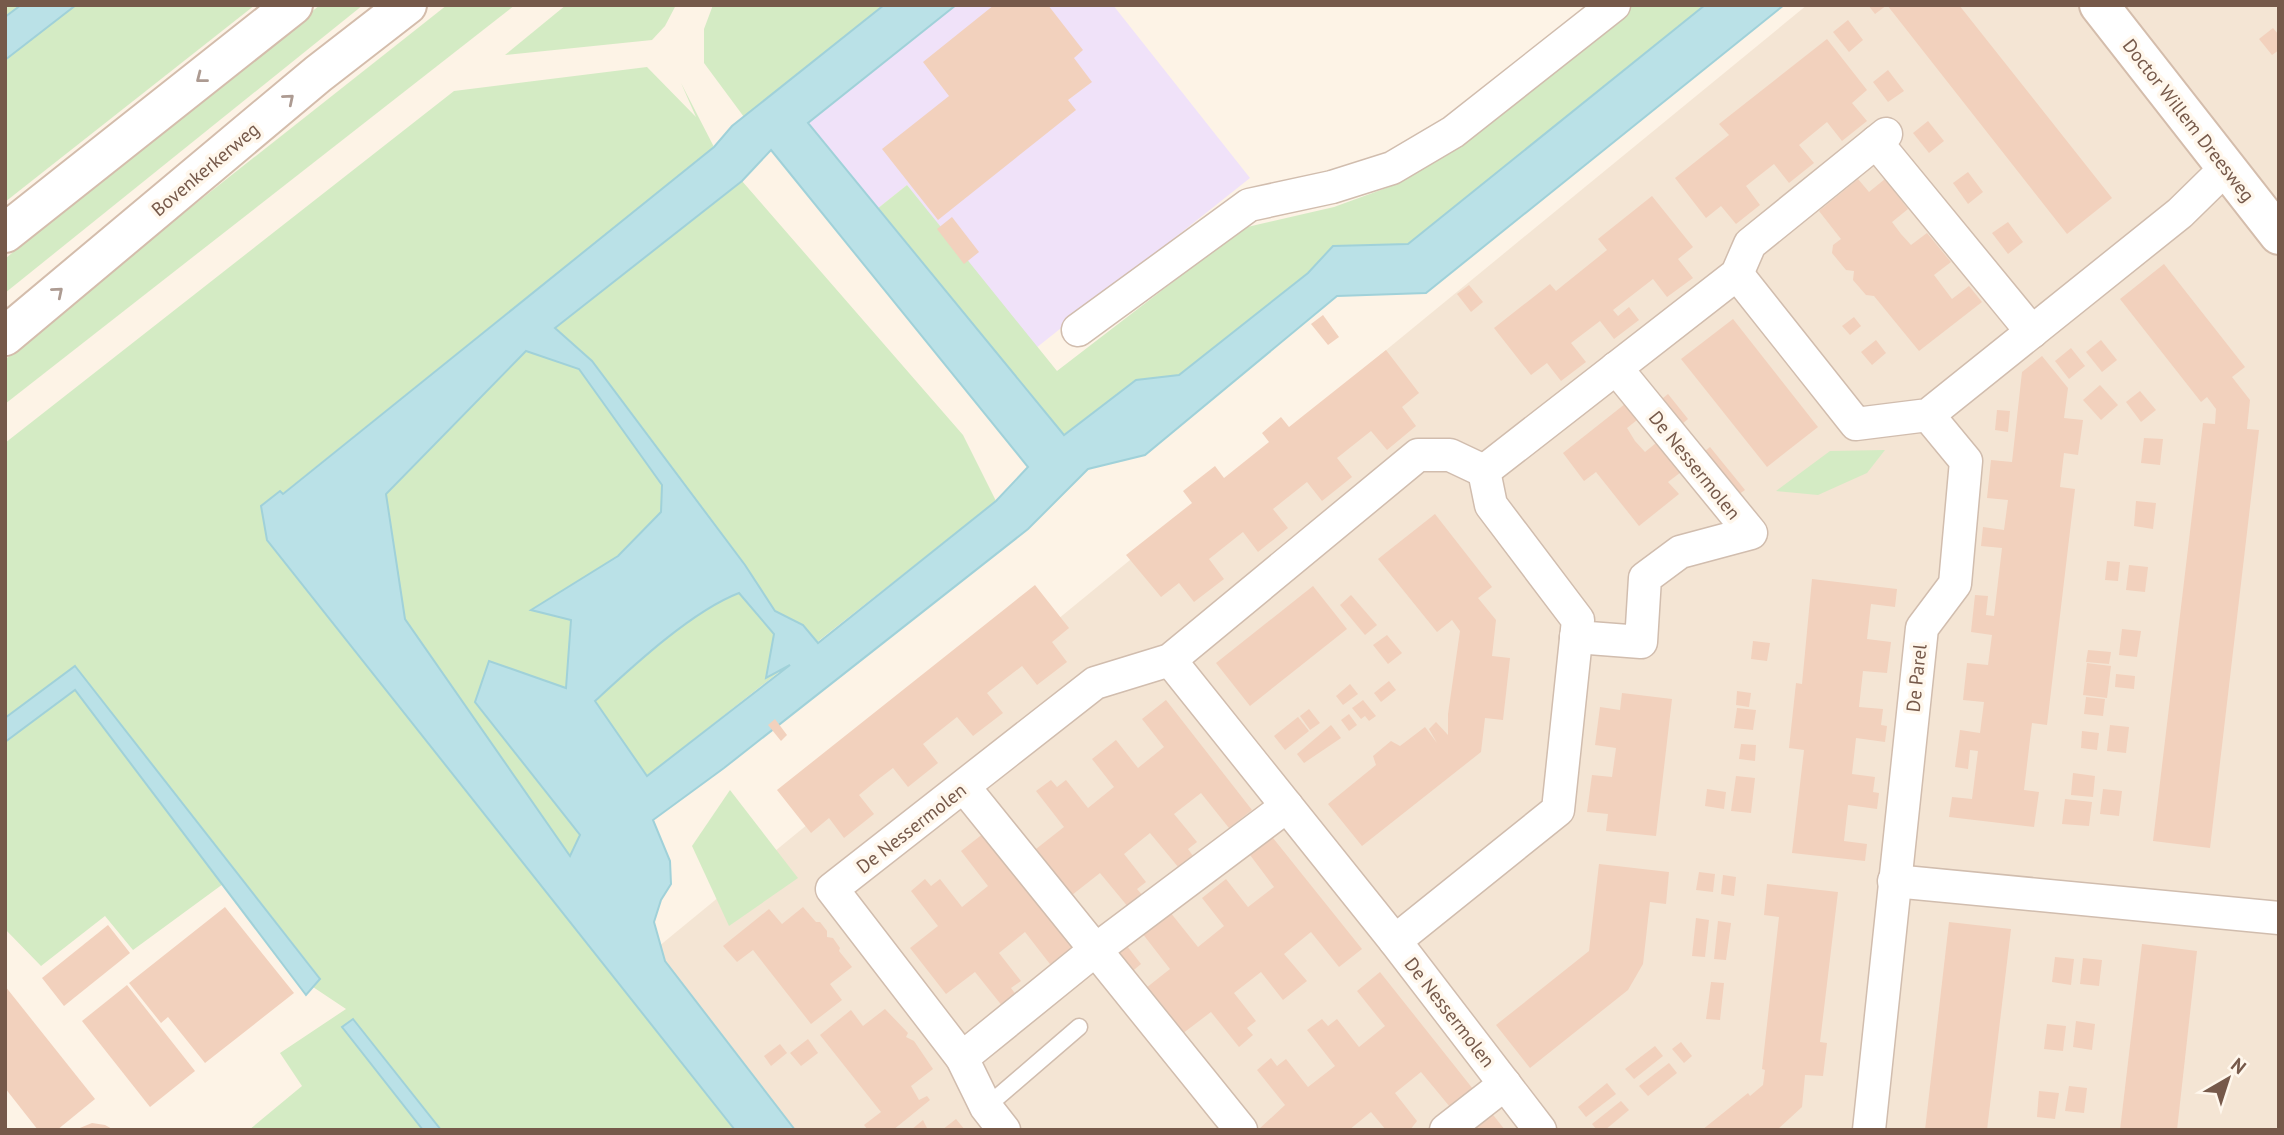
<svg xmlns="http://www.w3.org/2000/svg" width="2284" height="1135" font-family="'PT Sans',sans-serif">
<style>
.residential{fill:#f4e5d4}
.education{fill:#f0e2f9}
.green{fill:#d4ebc4}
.water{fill:#bae1e7;stroke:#a0d1d9;stroke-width:2;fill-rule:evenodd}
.building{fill:#f2d1bd}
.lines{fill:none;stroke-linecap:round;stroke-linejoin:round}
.lane-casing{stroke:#d1bdae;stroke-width:19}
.street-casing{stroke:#d1bdae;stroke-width:35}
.secondary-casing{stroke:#d4bdac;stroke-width:42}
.lane{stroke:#fff;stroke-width:16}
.street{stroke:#fff;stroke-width:32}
.secondary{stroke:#fff;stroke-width:38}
.oneway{stroke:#ad9b92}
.labels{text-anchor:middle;stroke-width:7;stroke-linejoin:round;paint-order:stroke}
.street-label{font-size:19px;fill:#76594a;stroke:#fff7ec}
</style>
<rect width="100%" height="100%" fill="#fdf3e6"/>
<path class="residential" d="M1807,5H2279V1130H700L597,997Z"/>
<path class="education" d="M956,5H1113L1250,178L1036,348L907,185L877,209L808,122Z"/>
<g class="green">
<path d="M5,5H255L5,202Z"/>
<path d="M320,5H363L5,293V259L52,218Z"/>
<path d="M447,5H515L5,404V360L33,332Z"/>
<path d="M566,5H676L665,26L652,40L505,55Z"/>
<path d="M713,5H884L744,117L704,63V29Z"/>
<path d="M1634,5H1705L1408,244L1333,246L1308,273L1179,375L1136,380L1063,435L877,209L907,185L1057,371L1243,228L1334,207L1389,187L1459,144Z"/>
<path d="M647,67L696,117L681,83L714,147L282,494L280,492L267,540L735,1130H441L353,1019L342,1027L423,1130H249L302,1086L280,1053L346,1009L313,987L320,978L75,666L5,718V443L454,91Z"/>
<path d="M742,181L963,435L996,501L647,776L595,701L475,702L580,835L570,856L405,619L386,494L526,351Z"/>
<path d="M1885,450L1867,473L1818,495L1776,491L1830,451Z"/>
<path d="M75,690L223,884L133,950L105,916L41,966L5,929V742Z"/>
<path d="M730,790L798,878L729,926L692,846Z"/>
</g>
<g class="water">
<path d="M21,5H76L5,60V17Z"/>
<path d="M884,5H956L808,123L1064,435L1136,380L1179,375L1308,273L1333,246L1408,244L1705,5H1784L1426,293L1337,296L1145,455L1088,469L1028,529L724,768L653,820L670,861L671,884L661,900L654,922L665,961L795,1130H735L267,540L261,506L280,491L283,494L714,147L732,126ZM771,150L1028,467L996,501L818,643L803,625L775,611L745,565L592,361L555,328L742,181ZM526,351L579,369L662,485L661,512L618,556L531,610L571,620L566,688L489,661L475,702L580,835L570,856L405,619L386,494ZM739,593L774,634L766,678L790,665L647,776L595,701C633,666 692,611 739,593Z"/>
<path d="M75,666L320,979L306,995L75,690L5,742V718Z"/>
<path d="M353,1019L441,1130H423L342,1027Z"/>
</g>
<g class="building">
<path d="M994,5H1048L1083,50L1074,58L1092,82L1068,100L1076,110L938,220L882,149L949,96L923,62Z"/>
<path d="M1868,5H1959L2112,198L2067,234L1887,5L1875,14Z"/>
<path d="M1848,20L1863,40L1849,52L1833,32Z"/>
<path d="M2273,28L2279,35V50L2272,55L2259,39Z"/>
<path d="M1827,39L1867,90L1852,103L1867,121L1842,141L1827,122L1799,145L1814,163L1789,183L1774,164L1746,186L1760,205L1736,224L1721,206L1706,218L1675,178L1729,135L1719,124Z"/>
<path d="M1888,70L1904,91L1888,102L1873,82Z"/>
<path d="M1928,121L1944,141L1929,153L1913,133Z"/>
<path d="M1968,172L1983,192L1968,204L1953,183Z"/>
<path d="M1858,179L1869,192L1885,179L1908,209L1892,222L1901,234L1911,245L1927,233L1951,262L1934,275L1952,299L1969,286L1982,302L1919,351L1874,296L1866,295L1853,280L1854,271L1846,270L1832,253L1833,245L1841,239L1819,211Z"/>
<path d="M1652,196L1693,247L1678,259L1693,278L1667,297L1653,279L1613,310L1618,316L1629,307L1639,320L1614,339L1600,321L1571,343L1586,362L1561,381L1547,363L1531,375L1494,328L1550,284L1556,291L1607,250L1598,239Z"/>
<path d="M952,217L979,252L964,264L937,229Z"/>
<path d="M2008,222L2023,242L2008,254L1992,233Z"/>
<path d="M2164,264L2245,367L2232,377L2250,400L2247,429L2259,430L2210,848L2153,841L2203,423L2215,424L2216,409L2207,397L2201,402L2120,299Z"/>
<path d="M1469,285L1483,302L1471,312L1457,294Z"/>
<path d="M1323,315L1339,337L1328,345L1311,324Z"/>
<path d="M1854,317L1861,326L1850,335L1842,326Z"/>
<path d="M1733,319L1818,427L1767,467L1681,359Z"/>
<path d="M1876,340L1886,353L1872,365L1861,352Z"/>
<path d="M2101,340L2117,360L2102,372L2086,352Z"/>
<path d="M2071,348L2085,366L2069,379L2055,361Z"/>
<path d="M1386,350L1419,393L1402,407L1416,426L1387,450L1371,431L1337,458L1352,477L1322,501L1307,482L1273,509L1288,528L1258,552L1243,532L1209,559L1224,579L1194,602L1179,583L1161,597L1126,555L1192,503L1183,491L1215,466L1224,478L1269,442L1262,433L1281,417L1289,427Z"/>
<path d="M2042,356L2068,388L2064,418L2083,420L2078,455L2064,453L2060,487L2075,489L2047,725L2032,723L2024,790L2039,792L2034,827L1949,817L1952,797L1972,799L1978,751L1970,750L1968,769L1955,767L1960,730L1980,733L1984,702L1963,700L1967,663L1988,665L1992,635L1971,632L1975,595L1988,596L1986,615L1994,616L2002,548L1981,546L1983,527L2004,530L2008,500L1987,498L1991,460L2012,462L2022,372Z"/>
<path d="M2100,385L2118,405L2101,420L2083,400Z"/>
<path d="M2140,391L2156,410L2141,422L2126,402Z"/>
<path d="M1668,394L1688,419L1676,429L1656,404Z"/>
<path d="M1630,400L1642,416L1627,428L1635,441L1645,452L1661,439L1685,469L1668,482L1679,494L1639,526L1596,472L1584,481L1563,453Z"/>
<path d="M1997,410L2010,411L2008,432L1995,430Z"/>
<path d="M2144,438L2163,439L2160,465L2141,463Z"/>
<path d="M1710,447L1745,490L1732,499L1698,457Z"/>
<path d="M2136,501L2156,503L2153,529L2134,526Z"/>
<path d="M1435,514L1492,587L1478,598L1496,620L1492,656L1510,658L1503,720L1485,718L1481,752L1362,846L1328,804L1376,765L1373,756L1391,741L1400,746L1425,727L1437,743L1429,729L1436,722L1448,735V714L1460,631L1452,620L1437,632L1378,559Z"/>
<path d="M2107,561L2120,562L2118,581L2105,580Z"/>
<path d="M2129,565L2148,567L2145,592L2126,590Z"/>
<path d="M1812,579L1897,589L1895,607L1871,604L1867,639L1891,642L1887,673L1863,671L1859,707L1883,709L1881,725L1887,726L1885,742L1856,738L1852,774L1875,777L1873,792L1879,793L1877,809L1848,805L1844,841L1867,844L1865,861L1792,853L1804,750L1789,748L1796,683L1802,684Z"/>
<path d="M1035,585L1069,628L1052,642L1067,662L1037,685L1022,666L987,693L1003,713L973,736L957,717L923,744L938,763L908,787L893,768L876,781L859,795L874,814L844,838L829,818L811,833L777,790Z"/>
<path d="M1313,586L1347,629L1250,706L1216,663Z"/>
<path d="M1351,595L1377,625L1365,635L1340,605Z"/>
<path d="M2122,629L2141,631L2137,657L2119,655Z"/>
<path d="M1387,635L1402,653L1388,664L1373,645Z"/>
<path d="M1753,641L1770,643L1767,661L1751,659Z"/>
<path d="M2088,650L2111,652L2109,664L2086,662Z"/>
<path d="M2087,663L2111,666L2107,698L2083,695Z"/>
<path d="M2116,674L2135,676L2134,689L2115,687Z"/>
<path d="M1389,681L1396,690L1381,702L1374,693Z"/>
<path d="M1350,684L1358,694L1343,705L1336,696Z"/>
<path d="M1737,691L1751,693L1749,707L1736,705Z"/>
<path d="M1622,693L1672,699L1656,836L1606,831L1608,814L1587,812L1592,775L1612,777L1616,748L1595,745L1600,707L1620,710Z"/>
<path d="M2086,697L2105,699L2103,716L2084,714Z"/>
<path d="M1166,700L1252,810L1229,828L1201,793L1174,814L1197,842L1188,849L1193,856L1179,868L1150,833L1124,854L1146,882L1137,889L1143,896L1129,908L1100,873L1072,895L1036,849L1064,827L1036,791L1051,780L1057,787L1066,780L1088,808L1114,787L1092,759L1116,740L1138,768L1164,747L1142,719Z"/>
<path d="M1363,700L1376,716L1369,721L1365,716L1361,719L1352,708Z"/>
<path d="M1737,708L1756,710L1753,730L1734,728Z"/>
<path d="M1309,709L1320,723L1310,730L1300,716Z"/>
<path d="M1349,714L1357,725L1349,731L1341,720Z"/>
<path d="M1298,717L1309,731L1285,750L1274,736Z"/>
<path d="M775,719L787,735L781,741L768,725Z"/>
<path d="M1331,725L1341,738L1304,763L1297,754Z"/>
<path d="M2110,725L2129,727L2126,753L2107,751Z"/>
<path d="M2082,731L2099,733L2097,750L2081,748Z"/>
<path d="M1741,744L1756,745L1755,761L1739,759Z"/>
<path d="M2073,773L2095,776L2093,797L2071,795Z"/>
<path d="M1736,776L1755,778L1751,813L1731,811Z"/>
<path d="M1707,789L1726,792L1724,809L1705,806Z"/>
<path d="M2103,789L2122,791L2119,816L2100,814Z"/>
<path d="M2065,799L2092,802L2089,826L2062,824Z"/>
<path d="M984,833L1076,950L1053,968L1025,932L999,953L1021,981L1011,988L1017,996L1003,1007L975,972L946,994L910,948L938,926L911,891L925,879L931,886L940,879L962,907L988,886L961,851Z"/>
<path d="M1269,833L1362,949L1339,967L1311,932L1284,954L1307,981L1283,1000L1261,972L1234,993L1256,1021L1247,1028L1253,1035L1239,1047L1211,1012L1182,1034L1146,988L1170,969L1142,933L1170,912L1198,947L1224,926L1202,898L1226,879L1248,907L1274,887L1247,851Z"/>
<path d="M1599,864L1669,872L1666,904L1650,902L1643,964L1628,990L1530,1068L1496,1025L1589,951Z"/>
<path d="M1699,872L1715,874L1713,892L1696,890Z"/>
<path d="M1723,875L1736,877L1734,896L1721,894Z"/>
<path d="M1767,884L1838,892L1820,1042L1827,1043L1823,1076L1805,1075L1802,1107L1777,1130H1702L1748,1093L1750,1096L1763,1085L1765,1070L1762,1069L1779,917L1764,915Z"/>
<path d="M225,907L294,993L205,1063L168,1017L161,1023L129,983Z"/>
<path d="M803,907L816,922H820L827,931V937L833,938L840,948L839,951L852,967L830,984L842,1000L811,1024L753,950L737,962L723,946L769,909L782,924Z"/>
<path d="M1696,918L1709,920L1705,957L1692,956Z"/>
<path d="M1718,921L1731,923L1726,960L1714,959Z"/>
<path d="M1949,922L2011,929L1987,1130H1925Z"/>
<path d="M108,925L130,953L64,1006L42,978Z"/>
<path d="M2142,944L2197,951L2177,1130H2120Z"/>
<path d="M1127,946L1141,964L1128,975L1114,957Z"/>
<path d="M2055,957L2074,959L2071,985L2052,982Z"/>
<path d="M2083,958L2102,960L2099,986L2080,984Z"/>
<path d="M1380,972L1473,1089L1450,1107L1421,1072L1395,1093L1417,1121L1410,1130H1386L1371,1112L1349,1130H1258L1285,1105L1257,1070L1271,1058L1277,1066L1286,1059L1308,1087L1335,1066L1307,1030L1322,1019L1328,1026L1337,1019L1359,1047L1385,1026L1357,991Z"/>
<path d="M1711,982L1724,983L1720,1020L1706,1019Z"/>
<path d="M127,985L195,1071L150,1107L82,1021Z"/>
<path d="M5,986L95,1099L57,1130H38L5,1088Z"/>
<path d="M885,1009L908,1033L906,1037L914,1041L933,1069L911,1086L919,1100L927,1096L930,1100L893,1130H868L864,1125L881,1112L820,1035L851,1010L863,1026Z"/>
<path d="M2076,1021L2095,1024L2092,1050L2073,1047Z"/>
<path d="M2047,1024L2066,1026L2063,1051L2044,1049Z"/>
<path d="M808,1039L818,1053L801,1066L790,1053Z"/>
<path d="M1681,1042L1692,1056L1684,1063L1672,1049Z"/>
<path d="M780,1044L787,1053L771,1066L764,1056Z"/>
<path d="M1655,1046L1663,1056L1634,1079L1625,1069Z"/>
<path d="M1669,1063L1677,1073L1648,1096L1639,1086Z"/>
<path d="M1607,1083L1616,1094L1586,1117L1578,1107Z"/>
<path d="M2069,1086L2087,1088L2084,1113L2065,1111Z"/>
<path d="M2039,1091L2059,1093L2055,1119L2037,1117Z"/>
<path d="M1621,1101L1629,1110L1605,1130H1597L1592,1124Z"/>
<path d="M1490,1111L1505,1130H1467Z"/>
<path d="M956,1119L965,1130H942Z"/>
<path d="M923,1120L928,1130H911Z"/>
<path d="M92,1123L105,1125L114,1130H75Z"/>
</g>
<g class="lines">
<g class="lane-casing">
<path id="lane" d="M986,1107L1079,1027"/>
</g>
<g class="street-casing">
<g id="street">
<path d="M1876,142L2032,332"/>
<path d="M1737,274L1856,424L1928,415L2180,213L2226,168"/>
<path d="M1078,330L1249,205L1332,187L1392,168L1453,132L1614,5"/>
<path d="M1484,471L1737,274L1750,244L1886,134"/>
<path d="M1576,637L1641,642L1645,578L1680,552L1751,533L1616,368"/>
<path d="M1170,660L1395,941L1540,1130"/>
<path d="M964,787L1241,1130"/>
<path d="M1894,881L2279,918"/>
<path d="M1395,941L1558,810L1578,620L1491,505L1484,471"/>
<path d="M962,1058L1094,951L1287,806"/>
<path d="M1004,1130L986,1107L962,1058L832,889L1095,683L1170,660L1418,455H1450L1484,471"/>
<path d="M1446,1130L1505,1084"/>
<path d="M1869,1130L1922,628L1955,584L1966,461L1928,415"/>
</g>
</g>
<g class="secondary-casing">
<g id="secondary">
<path d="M2099,5L2279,235"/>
<path d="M5,233L293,5"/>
<path d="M5,336L318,74L407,5"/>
</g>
</g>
<use href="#lane" class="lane"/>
<use href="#street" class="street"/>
<use href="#secondary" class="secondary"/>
</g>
<defs><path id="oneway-chevron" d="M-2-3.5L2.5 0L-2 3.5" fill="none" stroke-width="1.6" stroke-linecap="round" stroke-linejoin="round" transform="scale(1.75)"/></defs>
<g class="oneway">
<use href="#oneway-chevron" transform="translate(201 78) rotate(142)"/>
<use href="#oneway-chevron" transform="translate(289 99) rotate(-40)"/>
<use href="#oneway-chevron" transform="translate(58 292) rotate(-40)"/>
</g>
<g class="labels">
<g class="street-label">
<text transform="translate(2189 120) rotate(52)" y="7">Doctor Willem Dreesweg</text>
<text transform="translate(205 169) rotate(-40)" y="7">Bovenkerkerweg</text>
<text transform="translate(1695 465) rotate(51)" y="7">De Nessermolen</text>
<text transform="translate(1916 678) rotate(-84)" y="7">De Parel</text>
<text transform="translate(911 828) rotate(-38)" y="7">De Nessermolen</text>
<text transform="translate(1450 1012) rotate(52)" y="7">De Nessermolen</text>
</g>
</g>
<rect width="2284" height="1135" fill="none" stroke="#76594a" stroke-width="14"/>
<g transform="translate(2228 1079) rotate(39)" stroke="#fff7ec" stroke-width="5" paint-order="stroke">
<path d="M0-5L12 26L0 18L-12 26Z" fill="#76594a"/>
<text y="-10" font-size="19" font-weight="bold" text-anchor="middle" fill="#76594a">N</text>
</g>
</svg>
